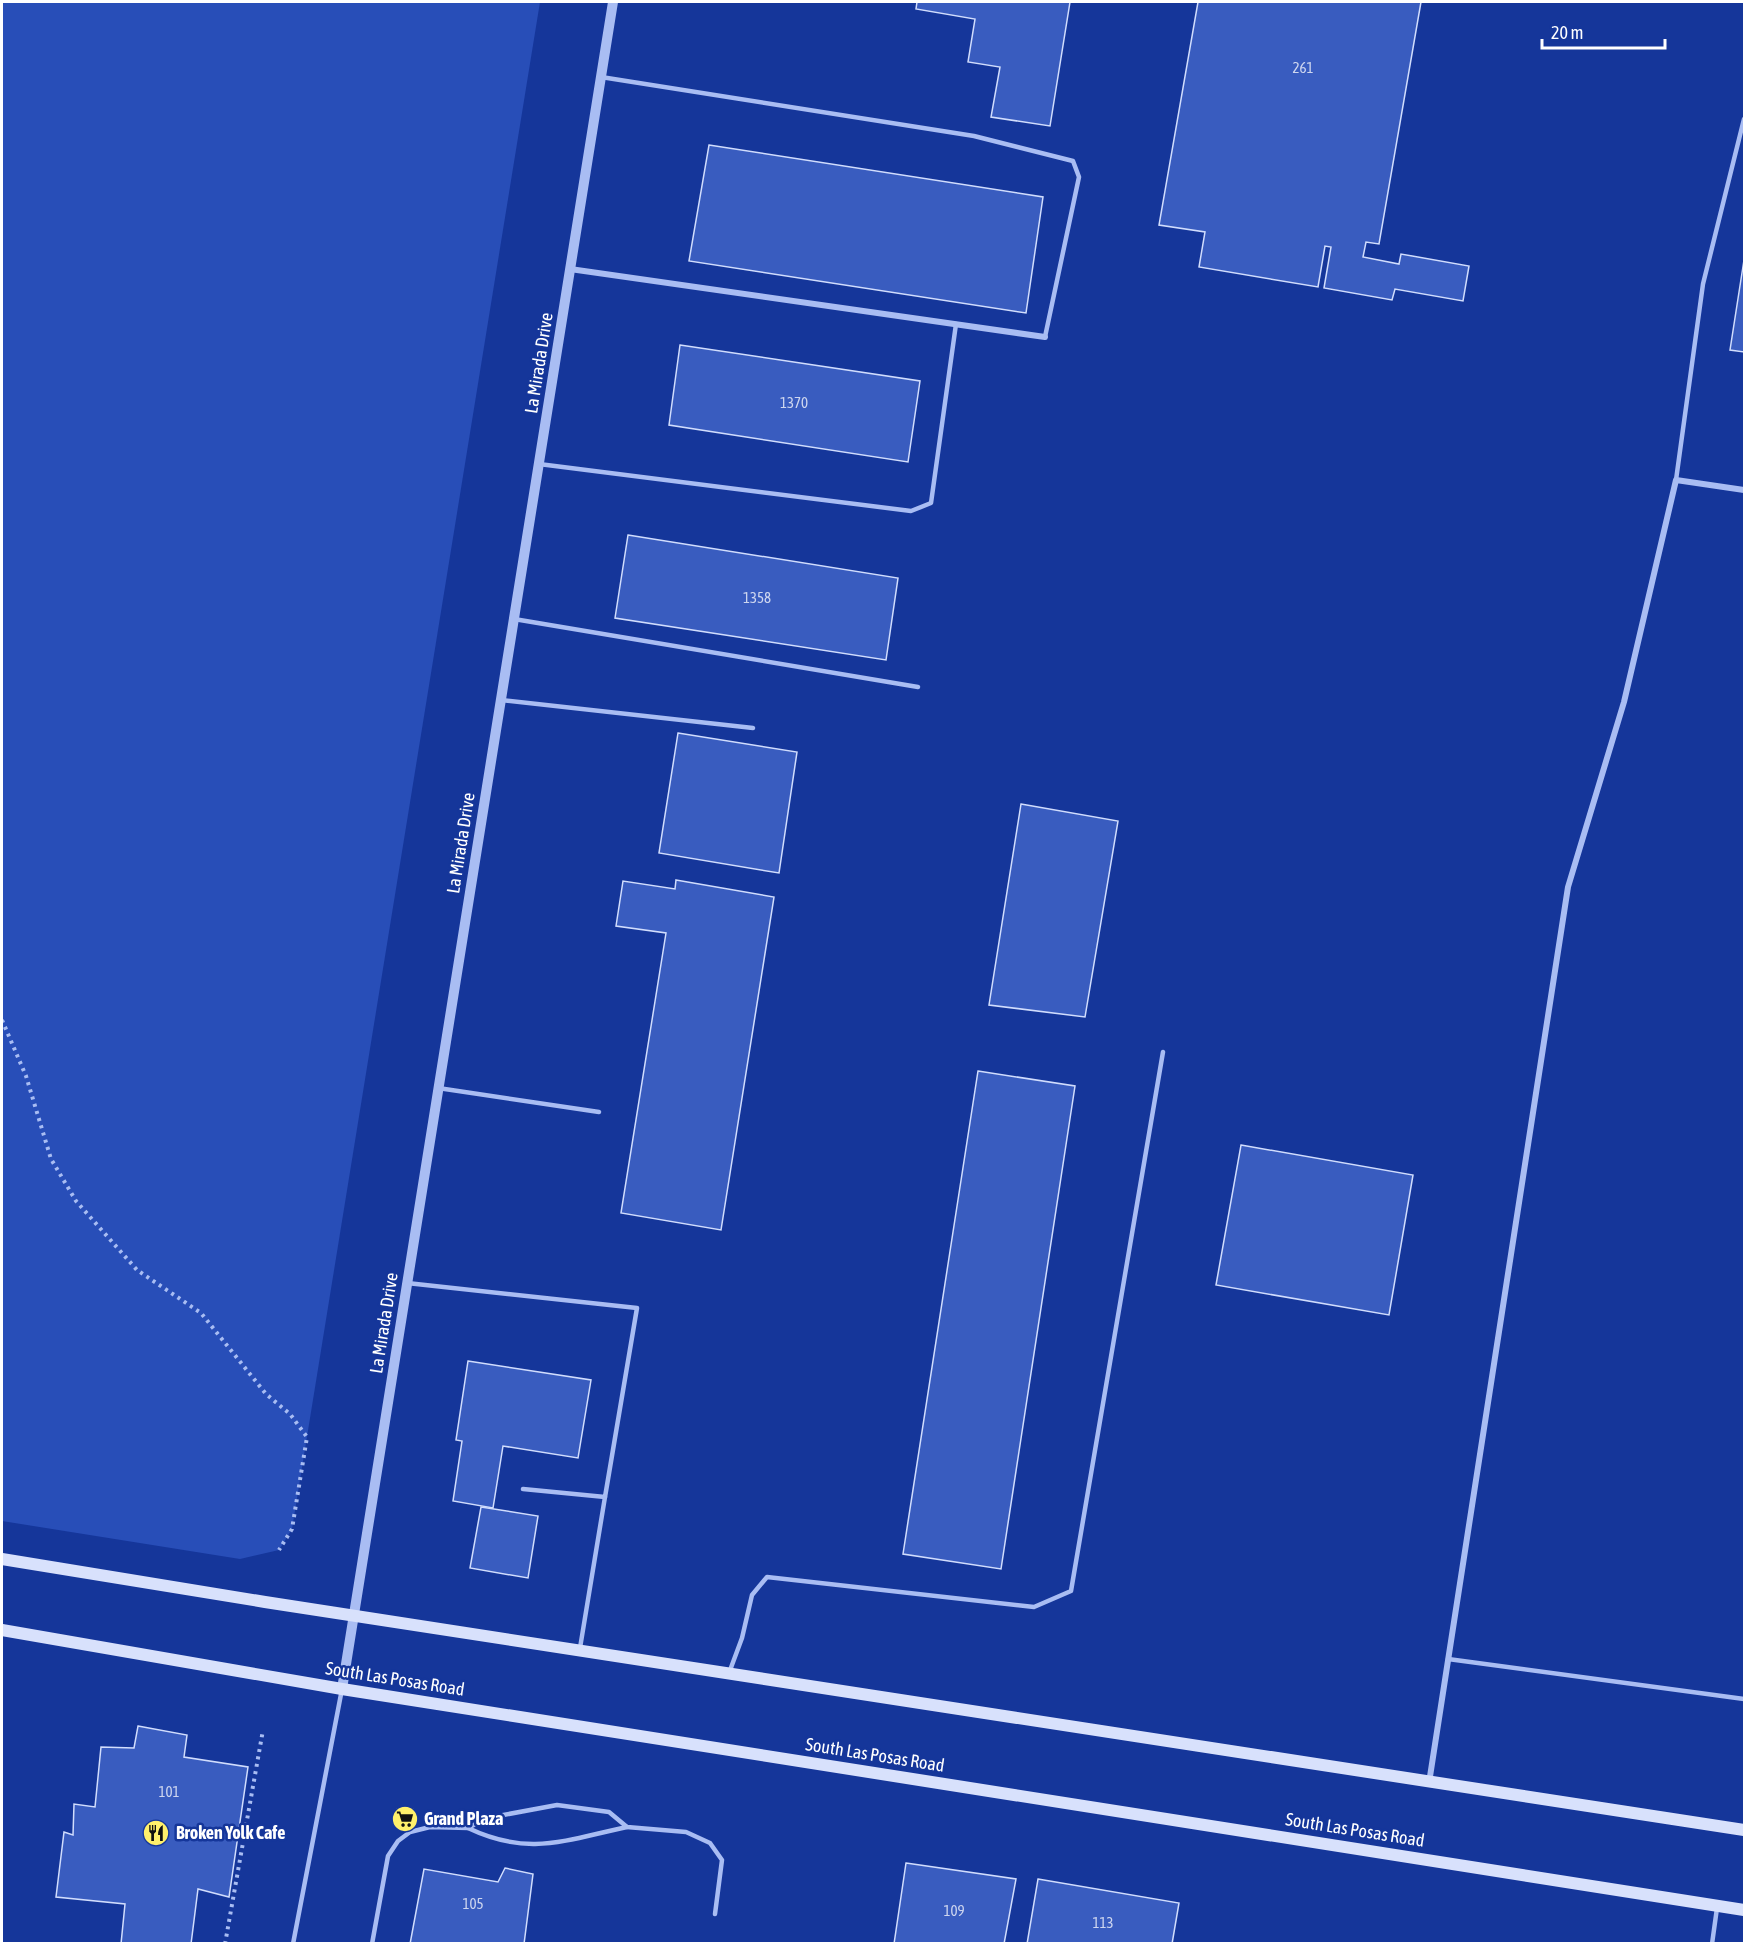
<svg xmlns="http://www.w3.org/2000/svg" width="1746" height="1945" font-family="'Asap Condensed',sans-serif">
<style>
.green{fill:#284eb8}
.building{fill:#395cbf;stroke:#d1ddfd;stroke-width:1.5}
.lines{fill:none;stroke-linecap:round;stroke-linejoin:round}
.path{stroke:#a9bdf3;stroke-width:4;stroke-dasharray:3 4.5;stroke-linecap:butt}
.service{stroke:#a9bdf3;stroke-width:4.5}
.minor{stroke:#a9bdf3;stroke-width:6}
.tertiary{stroke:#a9bdf3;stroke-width:10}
.secondary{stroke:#d8e1fc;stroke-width:12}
.labels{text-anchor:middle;stroke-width:5;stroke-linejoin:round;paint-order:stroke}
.number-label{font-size:15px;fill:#ced6ef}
.street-label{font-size:18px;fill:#fff;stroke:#15369a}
.poi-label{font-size:18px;font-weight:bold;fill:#fff;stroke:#15369a;text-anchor:start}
</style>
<rect width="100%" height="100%" fill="#15369a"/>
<path class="green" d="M2,2H540L292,1529L279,1550L240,1559L2,1521Z"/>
<g class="building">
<path d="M917,2H1070L1050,126L991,117L1000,67L968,62L975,19L916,9Z"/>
<path d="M1198,2H1421L1379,244L1366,242L1363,257L1399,264L1401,254L1469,266L1463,301L1395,289L1392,300L1324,288L1331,247L1325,246L1318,287L1199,267L1205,232L1159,225Z"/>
<path d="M709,145L1043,197L1026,313L689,261Z"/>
<path d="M1744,260V352L1730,350Z"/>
<path d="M680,345L920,381L908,462L669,425Z"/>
<path d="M628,535L898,578L886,660L615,618Z"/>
<path d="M678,733L797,752L779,873L659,853Z"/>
<path d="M1021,804L1118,821L1085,1017L989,1005Z"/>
<path d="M676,880L774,897L721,1230L621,1213L666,933L616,926L623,881L675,889Z"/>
<path d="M978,1071L1075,1086L1001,1569L903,1554Z"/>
<path d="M1241,1145L1413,1175L1389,1315L1216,1285Z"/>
<path d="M468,1361L591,1380L578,1458L503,1446L493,1508L453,1501L462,1441L456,1440Z"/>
<path d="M481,1507L538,1516L528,1578L470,1568Z"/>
<path d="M138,1726L187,1735L184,1757L248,1767L229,1897L198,1889L191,1944H121L125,1904L56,1897L64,1832L73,1835L74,1804L95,1807L101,1747L134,1748Z"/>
<path d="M906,1863L1016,1879L1004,1944H894Z"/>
<path d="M505,1868L533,1874L524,1944H410L424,1869L498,1882Z"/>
<path d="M1038,1879L1179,1903L1172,1944H1027Z"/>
</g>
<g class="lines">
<g class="path">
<path d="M2,1020L26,1076L51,1159L76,1201L137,1270L201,1313L266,1394L290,1414L307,1437L292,1529L279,1550"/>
<path d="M225,1944L263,1730"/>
</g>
<g class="service">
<path d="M601,77L974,136L1073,161L1079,177L1045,337"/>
<path d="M539,464L911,511L931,503L956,324"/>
<path d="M1676,480L1703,284L1744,119"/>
<path d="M514,619L918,687"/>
<path d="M501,700L753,728"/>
<path d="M438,1088L599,1112"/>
<path d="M407,1283L637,1308L605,1497L523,1489"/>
<path d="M580,1648L605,1497"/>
<path d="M1448,1659L1744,1699"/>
<path d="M729,1673L742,1638L752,1595L767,1577L1034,1607L1071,1591L1163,1052"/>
<path d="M468,1828C529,1857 565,1840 627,1827"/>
<path d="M293,1944L342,1689"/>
<path d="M372,1944L388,1856L398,1841L410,1832L430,1827L468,1828L487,1818L557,1805L609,1812L627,1827L686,1832L710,1843L722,1860L715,1914"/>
<path d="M1712,1944L1717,1908"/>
</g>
<g class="minor">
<path d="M570,269L1045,337"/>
<path d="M1429,1783L1568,887L1624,702L1676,480L1744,490"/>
</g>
<path class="tertiary" d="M342,1689L613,2"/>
<g class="secondary">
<path d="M2,1559L265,1602L1744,1830"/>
<path d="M2,1630L342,1689L1744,1910"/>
</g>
</g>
<defs>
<g id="supermarket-disc" transform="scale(1.35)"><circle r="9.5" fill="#fff06b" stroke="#15369a"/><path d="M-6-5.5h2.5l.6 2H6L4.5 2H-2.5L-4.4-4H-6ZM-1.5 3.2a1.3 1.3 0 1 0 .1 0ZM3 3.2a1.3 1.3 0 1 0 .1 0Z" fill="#111"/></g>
<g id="restaurant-disc" transform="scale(1.35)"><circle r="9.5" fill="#fff06b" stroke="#15369a"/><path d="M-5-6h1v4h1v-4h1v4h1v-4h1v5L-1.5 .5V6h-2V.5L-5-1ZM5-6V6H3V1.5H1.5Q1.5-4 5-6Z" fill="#111"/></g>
</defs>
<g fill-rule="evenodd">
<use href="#supermarket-disc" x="405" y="1819"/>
<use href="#restaurant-disc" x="156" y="1833"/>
</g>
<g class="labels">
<g class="number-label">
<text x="1303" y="73">261</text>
<text x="794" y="408">1370</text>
<text x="757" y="603">1358</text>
<text x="169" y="1797">101</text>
<text x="473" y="1909">105</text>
<text x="954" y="1916">109</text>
<text x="1103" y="1928">113</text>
</g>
<g class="street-label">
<text transform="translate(539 363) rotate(-81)" y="6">La Mirada Drive</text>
<text transform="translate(461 843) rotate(-81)" y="6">La Mirada Drive</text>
<text transform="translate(384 1323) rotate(-81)" y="6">La Mirada Drive</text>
<text transform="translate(395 1679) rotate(9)" y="6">South Las Posas Road</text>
<text transform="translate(875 1755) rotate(9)" y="6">South Las Posas Road</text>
<text transform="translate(1355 1830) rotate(9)" y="6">South Las Posas Road</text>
</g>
<g class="poi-label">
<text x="424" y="1825">Grand Plaza</text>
<text x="176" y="1839">Broken Yolk Cafe</text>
</g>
</g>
<rect width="1746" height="1945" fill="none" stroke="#ffffff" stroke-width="6"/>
<path d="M1542 39v9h123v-9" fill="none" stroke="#ffffff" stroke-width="3"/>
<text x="1551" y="39" font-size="18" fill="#ffffff" stroke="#15369a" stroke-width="4.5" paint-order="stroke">20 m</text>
</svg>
